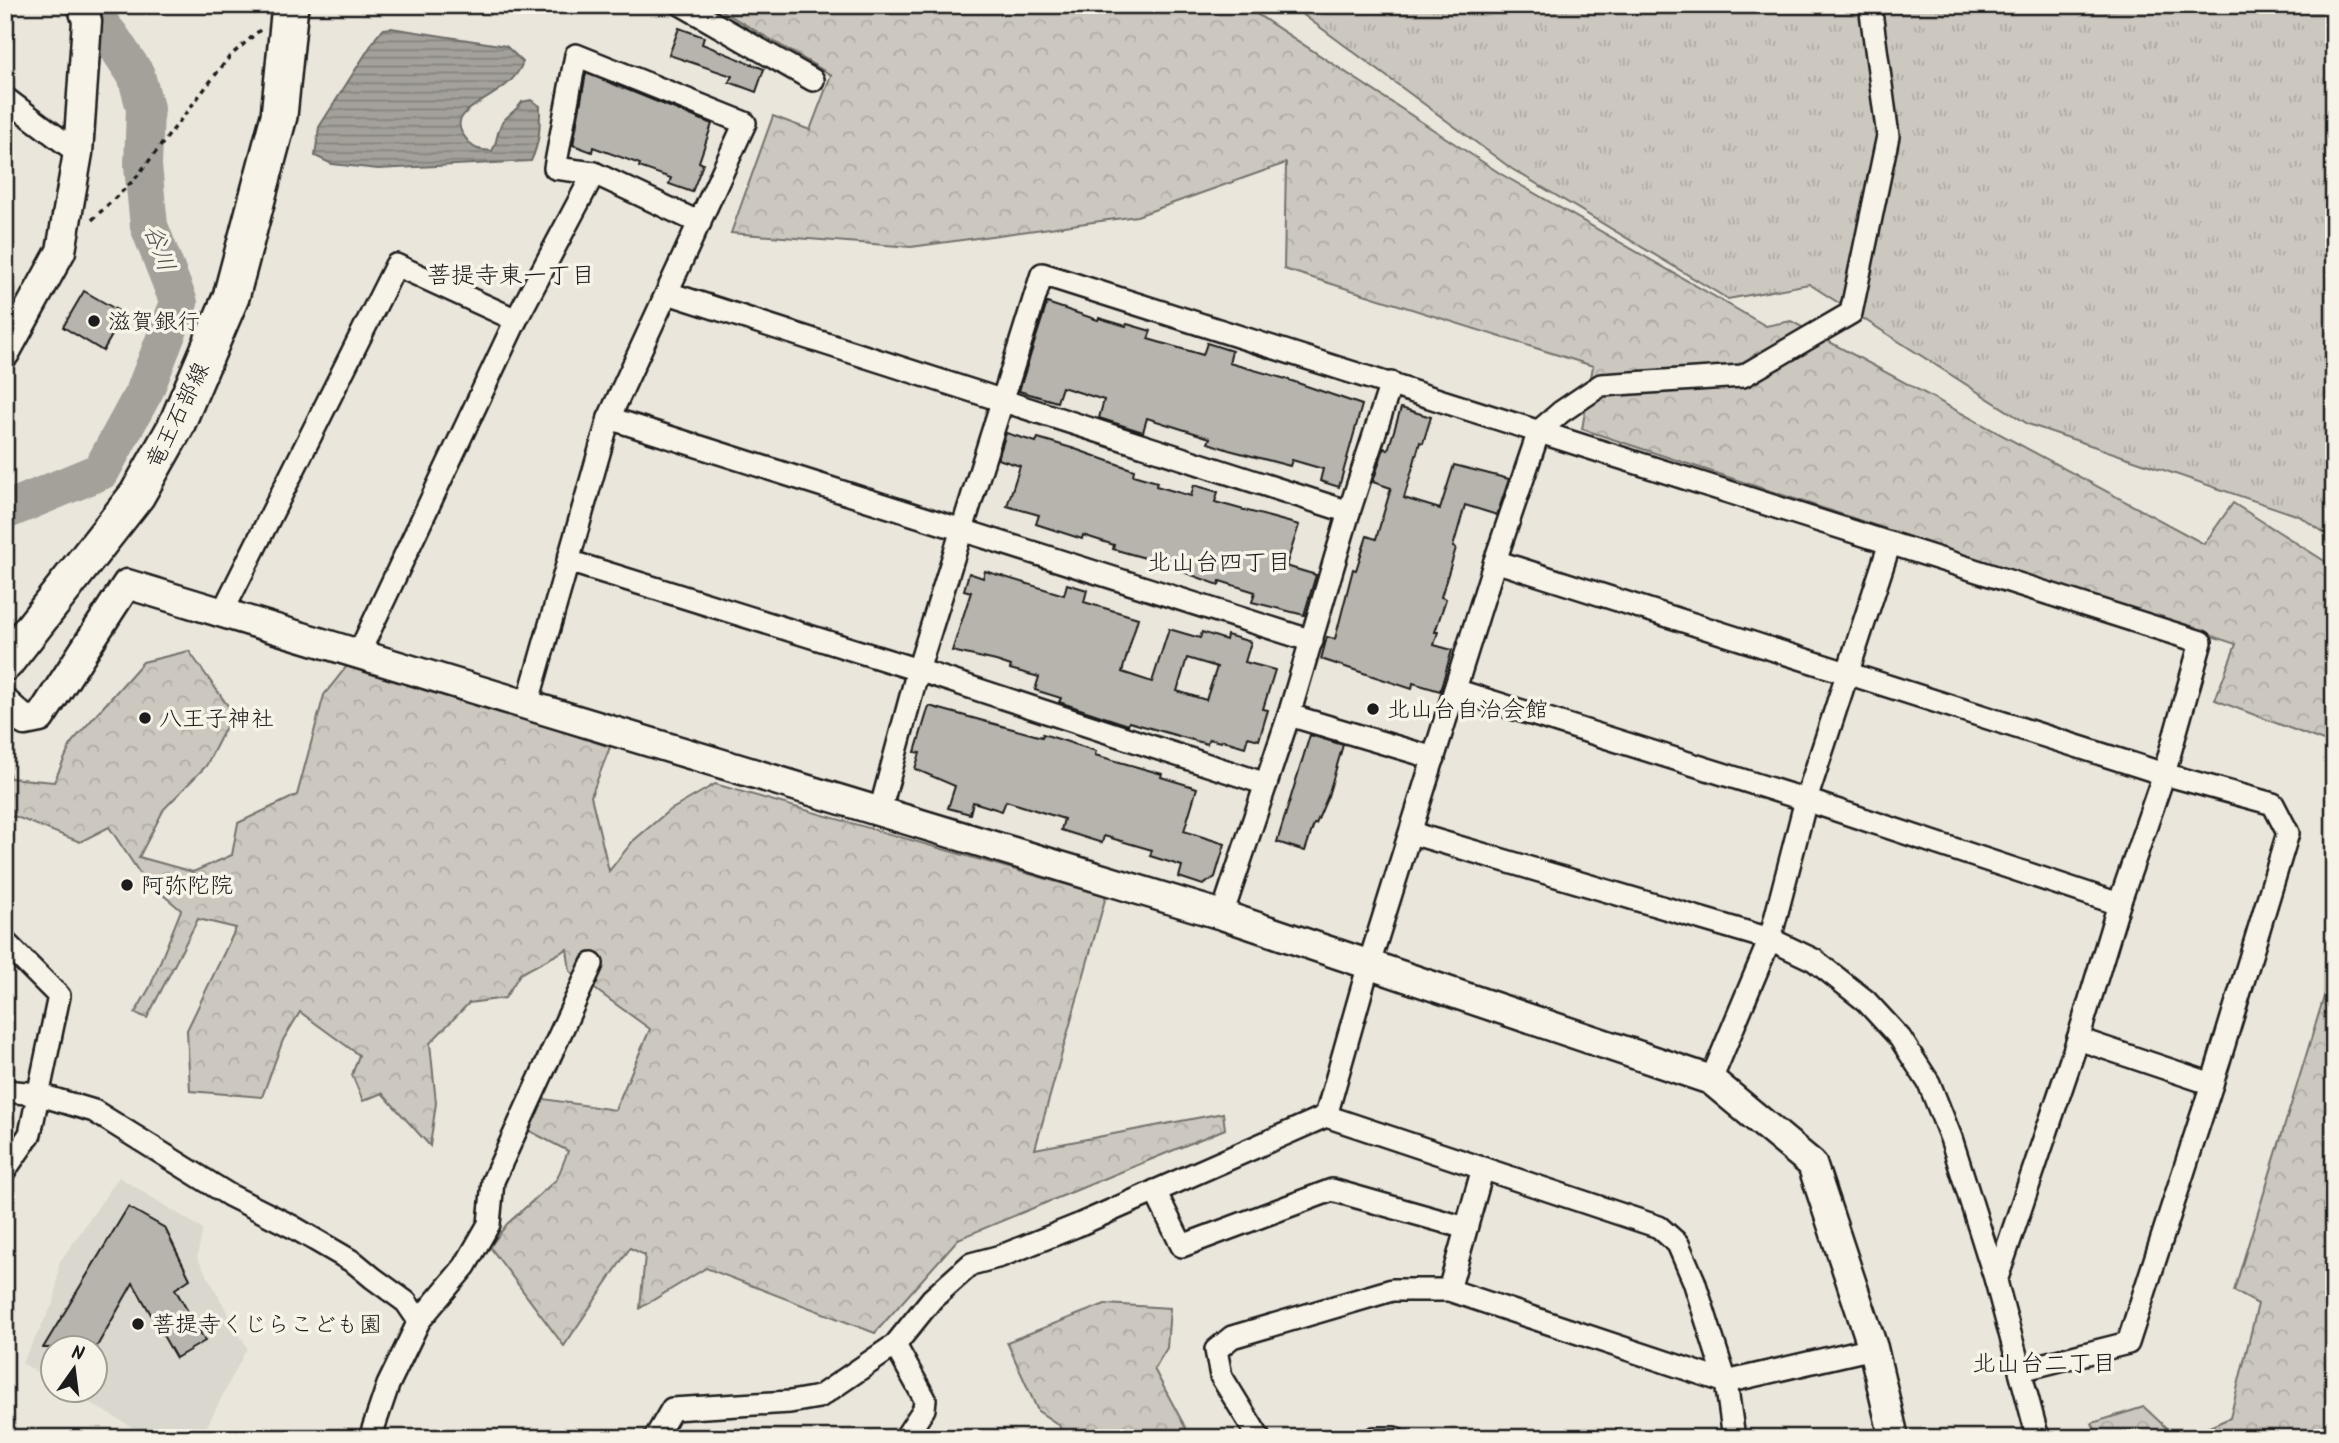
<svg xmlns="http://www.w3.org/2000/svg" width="2339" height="1443" font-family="Kalam,'Klee One',sans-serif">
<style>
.built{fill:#dad7ce}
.grass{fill:url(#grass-tufts);stroke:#74726e;stroke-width:2}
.forest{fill:url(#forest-crowns);stroke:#74726e;stroke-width:2}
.water{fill:url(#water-rules);stroke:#6d6c68;stroke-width:2}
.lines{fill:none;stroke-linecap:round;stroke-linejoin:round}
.river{stroke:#a3a19a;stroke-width:38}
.building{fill:#b6b4ac;stroke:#1c1c1c;stroke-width:2;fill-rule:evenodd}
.minor-casing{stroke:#1c1c1c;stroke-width:26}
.tertiary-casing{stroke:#1c1c1c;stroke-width:33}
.primary-casing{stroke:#1c1c1c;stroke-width:40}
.path{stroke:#1c1c1c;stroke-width:3.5;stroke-dasharray:5 5;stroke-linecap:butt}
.minor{stroke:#f7f3e8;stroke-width:21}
.tertiary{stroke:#f7f3e8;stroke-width:28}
.primary{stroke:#f7f3e8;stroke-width:35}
.poi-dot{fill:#1c1c1c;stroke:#f7f3e8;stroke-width:2.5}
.labels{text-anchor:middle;stroke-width:7;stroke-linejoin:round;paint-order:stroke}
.poi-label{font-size:23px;fill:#1c1c1c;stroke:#f7f3e8;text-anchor:start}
.street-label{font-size:23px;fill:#1c1c1c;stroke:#f7f3e8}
.water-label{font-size:24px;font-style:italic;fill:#52514e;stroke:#f7f3e8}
.neighbourhood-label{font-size:24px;fill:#1c1c1c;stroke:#f7f3e8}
</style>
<defs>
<pattern id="grass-tufts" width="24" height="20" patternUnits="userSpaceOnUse" patternTransform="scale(1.75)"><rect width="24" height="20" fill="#ccc8c0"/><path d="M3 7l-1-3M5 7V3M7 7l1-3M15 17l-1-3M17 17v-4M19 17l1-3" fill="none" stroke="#afaba4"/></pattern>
<pattern id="forest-crowns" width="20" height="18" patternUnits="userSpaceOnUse" patternTransform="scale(1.75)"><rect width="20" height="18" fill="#ccc8c0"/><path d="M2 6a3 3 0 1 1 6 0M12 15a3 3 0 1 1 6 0" fill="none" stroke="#afaba4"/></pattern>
<pattern id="water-rules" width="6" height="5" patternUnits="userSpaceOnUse" patternTransform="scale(1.75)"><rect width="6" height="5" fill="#a3a19a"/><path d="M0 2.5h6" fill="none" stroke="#84827d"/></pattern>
</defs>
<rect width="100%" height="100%" fill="#eae6dc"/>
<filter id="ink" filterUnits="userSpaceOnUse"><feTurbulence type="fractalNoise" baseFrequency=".0143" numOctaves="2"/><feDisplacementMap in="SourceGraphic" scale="14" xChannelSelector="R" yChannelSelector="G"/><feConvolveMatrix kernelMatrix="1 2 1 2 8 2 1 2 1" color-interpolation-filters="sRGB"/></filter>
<g filter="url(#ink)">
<path class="built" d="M119,1177L203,1229L197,1257L247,1348L201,1438H151L69,1391L94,1390V1348H52V1381L22,1363L55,1300L59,1263Z"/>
<path class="grass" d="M1290,5H2334V539L2299,516L2028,424L1809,284L1728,299L1512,169Z"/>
<g class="forest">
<path d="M712,5H1243L1501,174L1766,326L1791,321L2204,544L2233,503L2334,567V745L2215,700L2236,644L1582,429L1593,366L1284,269L1286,163L1137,216L911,247L731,233L773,116L810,130L831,75Z"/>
<path d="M189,651L233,713L206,766L164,809L139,857L193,872L232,855L238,823L297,795L324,695L351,661L610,747L591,796L609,871L633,841L667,812L715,784L1106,896L1035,1149L1223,1113L1225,1129L958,1239L875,1333L706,1268L640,1308L645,1255L630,1248L564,1346L490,1247L507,1224L557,1179L568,1151L526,1129L544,1099L615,1110L650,1029L570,971L567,949L520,974L505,998L469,1003L430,1043L436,1103L430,1146L382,1093L363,1101L352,1075L359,1055L300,1012L283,1040L262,1097L190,1091L187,1030L236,928L198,919L147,1018L135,1013L150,987L181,910L143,878L109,827L80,842L14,816L5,820V753L10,778L54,782L72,742L143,662Z"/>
<path d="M2334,964V1438H2184L2230,1418L2258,1304L2234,1291Z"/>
<path d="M1105,1304L1170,1308L1167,1348L1154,1369L1191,1438H1064L1059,1425L1038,1411L1007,1342Z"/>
<path d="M2144,1407L2177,1438H2099L2092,1423Z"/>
</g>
<path class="water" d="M391,28L506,46L523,62C511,95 467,101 460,121C458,129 463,135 468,141C474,150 481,150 492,151C498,141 496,133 502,123C506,116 516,111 522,102L531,100L540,106C540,127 540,142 531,161L378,169L332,164L315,156L319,127L377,36L384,29Z"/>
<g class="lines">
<path class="river" d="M5,511L101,471L145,390L179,303L149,226L143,166L145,108L136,75L110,36L84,5"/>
</g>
<g class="building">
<path d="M679,28L704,37L702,44L764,69L756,92L729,82L732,76L669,55Z"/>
<path d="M586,73L712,124L699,162L703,164L692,192L669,184L671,178L639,167L640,164L593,147L592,152L573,145Z"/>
<path d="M84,291L124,314L103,351L63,327Z"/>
<path d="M1047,303L1098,320L1099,318L1126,326L1127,324L1151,331L1148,339L1203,355L1207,343L1232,351L1229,363L1286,379L1362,405L1339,487L1320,481L1323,469L1292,460L1290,466L1229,450L1208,443L1210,438L1147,418L1143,432L1099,418L1104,400L1062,387L1057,402L1019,391Z"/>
<path d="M1401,408L1431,417L1423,443L1420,442L1404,498L1440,509L1454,465L1509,479L1497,515L1465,505L1453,547L1456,548L1441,597L1446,599L1435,632H1438L1434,645L1452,650L1440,691L1413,683L1412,689L1321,659L1327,637L1335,639L1353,569L1356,570L1367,536L1376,539L1391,488L1373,482L1384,448L1388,450Z"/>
<path d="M1006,433L1036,442L1038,438L1075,449L1134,470L1133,475L1157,482L1156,486L1191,496L1194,485L1218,492L1215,502L1299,525L1286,566L1316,575L1304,615L1252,602L1255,592L1220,581L1219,585L1169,567L1170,565L1113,549L1114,545L1083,535L1082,539L1036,524L1039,515L1007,506L1020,466L998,459Z"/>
<path d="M985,571L1064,595L1067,584L1087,590L1084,602L1138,618L1122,672L1152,682L1169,629L1200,638L1202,632L1226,640L1227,635L1251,642L1245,662L1275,670L1263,709L1268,710L1259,740L1248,737L1245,747L1222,740L1221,742L1209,739L1207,744L1129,722L1128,725L1059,702L1061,698L1035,690L1039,677L1010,669L1011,666L996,661L952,651L971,592L964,590L969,573L983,578ZM1187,658L1217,667L1206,700L1177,691Z"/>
<path d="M929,706L1042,737L1043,734L1096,751L1095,755L1162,774L1161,777L1197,788L1184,831L1225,844L1215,877L1203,885L1179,877L1182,866L1150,856L1152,850L1104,836L1102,843L1061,830L1064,819L1006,801L1002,811L973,802L970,814L948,808L955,786L915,769L920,753L915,752Z"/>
<path d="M1310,735L1343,745L1328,796L1316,824H1314L1305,851L1277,842Z"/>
<path d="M128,1207L165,1228L190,1279L175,1289L205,1341L176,1358L133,1283L96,1348H43Z"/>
</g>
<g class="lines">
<g class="minor-casing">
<g id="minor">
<path d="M682,5L813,80"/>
<path d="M5,98L78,153"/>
<path d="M668,293L1349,512"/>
<path d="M609,418L1312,641"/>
<path d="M568,561L918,670L1266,784"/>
<path d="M1495,561L2164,774L2273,804L2288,833L2212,1084L2128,1343L2021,1370"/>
<path d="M222,613L396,265L516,320"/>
<path d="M358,655L516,320L594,173"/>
<path d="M1455,690L1806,800L2119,904"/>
<path d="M527,705L609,418L745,123L576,55L555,168L594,173L700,223"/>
<path d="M1289,715L1434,758"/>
<path d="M880,811L918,670L1042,274L2201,642L2164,774L2119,904L2078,1039L1996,1281"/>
<path d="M1411,833L1770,939L1814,960L1866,1001L1900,1038L1929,1083L1951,1138L1996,1281L2038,1438"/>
<path d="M1222,915L1289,715L1349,512L1391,383"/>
<path d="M5,942L59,996L30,1134L5,1170"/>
<path d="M2078,1039L2212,1084"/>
<path d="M1711,1080L1770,939L1806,800L1890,543"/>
<path d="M5,1091L37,1094L94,1111L229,1195L293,1227L355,1263L373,1278L406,1302L419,1321L388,1385L370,1438"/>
<path d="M1326,1116L1369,964L1495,561L1539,431L1561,412L1601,385L1743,376L1851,313L1888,136L1870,5"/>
<path d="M1155,1191L1182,1246L1332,1190L1466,1228"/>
<path d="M1449,1290L1483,1168"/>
<path d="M419,1321L465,1266L489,1224L493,1181L592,964"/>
<path d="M895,1345L925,1399L924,1409L905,1438"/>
<path d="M655,1438L672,1409L790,1402L819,1397L895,1345L932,1299L971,1264L1001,1256L1076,1226L1326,1116L1659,1227L1678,1244L1694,1281L1726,1382L1734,1438"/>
<path d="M1259,1438L1221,1376L1216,1350L1232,1337L1392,1290H1449L1726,1382L1873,1348"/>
<path d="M1374,1438H1394"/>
</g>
</g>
<g class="tertiary-casing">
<g id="tertiary">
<path d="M5,353L61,251L78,153L87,21L82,5"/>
<path d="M5,703L25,721L40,718L127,584L1222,915L1711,1080L1812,1164L1873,1348L1894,1438"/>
</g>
</g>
<g class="primary-casing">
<path id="primary" d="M5,663L137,495L176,426L231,297L279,116L290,5"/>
</g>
<path class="path" d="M92,220L135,179L230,56L260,30"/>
<use href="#minor" class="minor"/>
<use href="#tertiary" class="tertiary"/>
<use href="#primary" class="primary"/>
</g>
</g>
<g class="poi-dot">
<circle cx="94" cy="321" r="7"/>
<circle cx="1373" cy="709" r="7"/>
<circle cx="145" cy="718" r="7"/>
<circle cx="127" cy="885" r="7"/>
<circle cx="138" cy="1324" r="7"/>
</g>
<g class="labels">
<g class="poi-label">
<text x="108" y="329">滋賀銀行</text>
<text x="1387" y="717">北山台自治会館</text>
<text x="159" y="726">八王子神社</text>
<text x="141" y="893">阿弥陀院</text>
<text x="152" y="1332">菩提寺くじらこども園</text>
</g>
<g class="street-label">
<text transform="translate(177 415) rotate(-64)" y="8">竜王石部線</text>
</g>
<g class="water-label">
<text transform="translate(160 248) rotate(71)" y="8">谷川</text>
</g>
<g class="neighbourhood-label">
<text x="511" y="283">菩提寺東一丁目</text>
<text x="1219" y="570">北山台四丁目</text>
<text x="2044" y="1371">北山台二丁目</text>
</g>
</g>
<rect width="2339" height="1443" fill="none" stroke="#f7f3e8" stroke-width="28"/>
<rect x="14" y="14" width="2311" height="1415" fill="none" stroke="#1c1c1c" stroke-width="2.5" filter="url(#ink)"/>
<g transform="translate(74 1369) rotate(14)"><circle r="33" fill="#f7f3e8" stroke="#9f9d96" stroke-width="2"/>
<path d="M0-5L12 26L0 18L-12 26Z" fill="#1c1c1c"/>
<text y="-10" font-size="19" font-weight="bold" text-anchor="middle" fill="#1c1c1c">N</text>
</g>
</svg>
